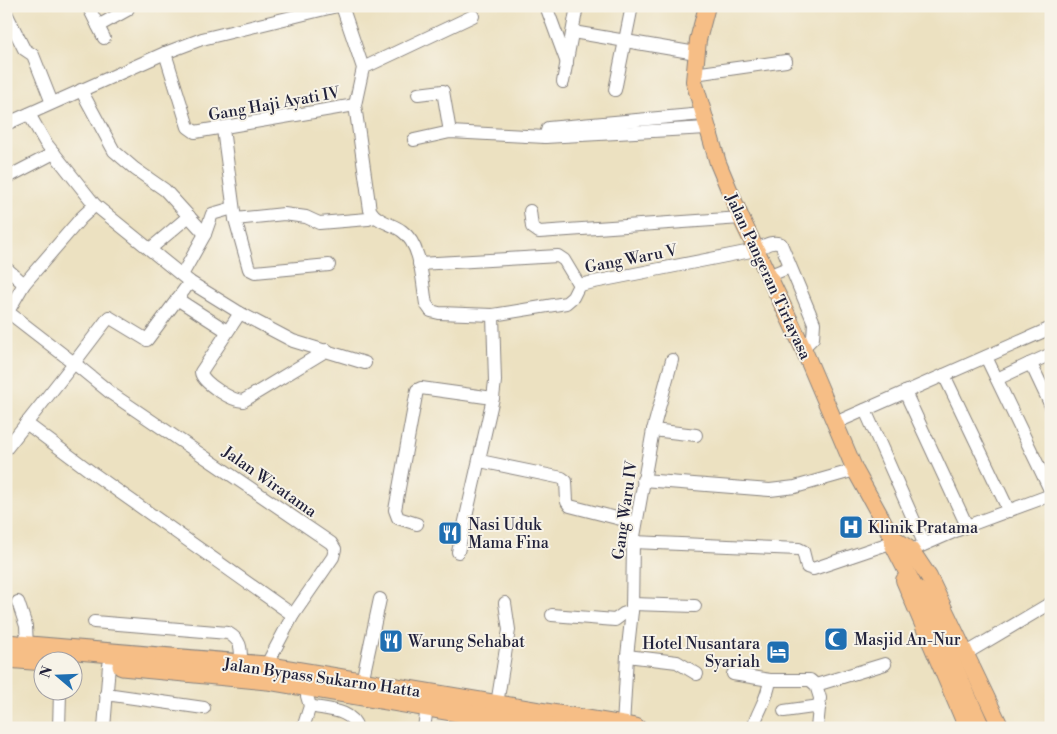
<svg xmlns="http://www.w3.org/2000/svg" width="1057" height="734" font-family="'Libre Bodoni',serif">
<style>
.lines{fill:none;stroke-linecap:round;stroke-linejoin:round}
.minor-casing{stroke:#87827e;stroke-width:14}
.major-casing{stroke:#87827e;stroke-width:18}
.highway-casing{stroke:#87827e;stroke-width:21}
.minor{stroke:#fff;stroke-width:12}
.major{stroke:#f6be86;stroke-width:16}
.highway{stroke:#f6be86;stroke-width:19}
.labels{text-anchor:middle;stroke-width:4;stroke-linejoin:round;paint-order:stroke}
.street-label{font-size:16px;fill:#22223b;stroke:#f7f3e8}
.poi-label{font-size:16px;fill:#22223b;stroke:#f7f3e8;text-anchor:start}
</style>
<rect width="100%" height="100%" fill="#f7f3e8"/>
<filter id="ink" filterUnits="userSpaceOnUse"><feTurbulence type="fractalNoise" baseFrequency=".02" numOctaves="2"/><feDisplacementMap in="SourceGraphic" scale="10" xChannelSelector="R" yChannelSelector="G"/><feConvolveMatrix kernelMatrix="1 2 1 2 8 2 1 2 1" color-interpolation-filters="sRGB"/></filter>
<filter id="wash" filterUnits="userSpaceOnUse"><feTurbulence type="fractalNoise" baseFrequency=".0096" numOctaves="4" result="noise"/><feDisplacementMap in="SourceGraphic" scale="20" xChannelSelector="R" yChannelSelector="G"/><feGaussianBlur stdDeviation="1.12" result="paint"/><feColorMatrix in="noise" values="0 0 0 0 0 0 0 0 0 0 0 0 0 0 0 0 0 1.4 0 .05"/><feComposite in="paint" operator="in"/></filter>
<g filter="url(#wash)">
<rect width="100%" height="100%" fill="#ece1c1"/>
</g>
<g filter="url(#ink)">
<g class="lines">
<g class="minor-casing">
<g id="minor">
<path d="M88,6L104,38"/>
<path d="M342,6L363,68L355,105L370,210C377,222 391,223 402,231C422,245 422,282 426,304L431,311L439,313L493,315L566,303L573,297L579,285L756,250C764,246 772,240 781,244L814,323L813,338L803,348"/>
<path d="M546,6L567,63"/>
<path d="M6,13L24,49L33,55L52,103"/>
<path d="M98,26L127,10L129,6"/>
<path d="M573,32L696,53"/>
<path d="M165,53L188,127L195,132L355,105"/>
<path d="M363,68L473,16"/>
<path d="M694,74L786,61"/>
<path d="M563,82L577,6"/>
<path d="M81,90L114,151L135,169L165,190L205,234"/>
<path d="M615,90L632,6"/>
<path d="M418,94L443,91L450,132"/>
<path d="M29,114L45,142L95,205L190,282L240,313L293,341L365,363"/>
<path d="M6,124L165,53L202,39L337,6"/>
<path d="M223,129L235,219L249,269L255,272L329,265"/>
<path d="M545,137L548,128L703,114"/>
<path d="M414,140L450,132L545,137L707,128"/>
<path d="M6,178L54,153"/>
<path d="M530,211L532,227L539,232L741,218"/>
<path d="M235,219L284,214L306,217L319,223L368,219L374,217"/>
<path d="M150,249L189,216"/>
<path d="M419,264L558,256L564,260L579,285"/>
<path d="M6,268L24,284"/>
<path d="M182,275L205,234L212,214L233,208"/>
<path d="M768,276L790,267"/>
<path d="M177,299L227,331"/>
<path d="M8,312L74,363L109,317L147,340L190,282"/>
<path d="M240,313L201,372C202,383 233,401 243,401L327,350"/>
<path d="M6,315L24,284L81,218L95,205"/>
<path d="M986,357L1051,492"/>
<path d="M1029,364L1051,354"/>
<path d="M944,375L1009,511"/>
<path d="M997,379L1029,364L1034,370L1051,406"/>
<path d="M905,392L967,526"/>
<path d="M865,410L924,543"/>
<path d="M26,423L94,474L293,615"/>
<path d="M835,423L1051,328"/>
<path d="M653,430L696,435"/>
<path d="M6,449L74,363L112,394L331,543L335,549L333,557L293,615L266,666"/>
<path d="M480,461L562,478L566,481L567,502L570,506L636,523"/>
<path d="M643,480L770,490L795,487L855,470"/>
<path d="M417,524L398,518L395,510L417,390L421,388L493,398"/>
<path d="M633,542L799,549L803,551L807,567L813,569L890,543"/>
<path d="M458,552L493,398L495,381L493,315"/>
<path d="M905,553L967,526L1051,495"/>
<path d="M18,602L26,626L27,646"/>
<path d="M632,604L695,606"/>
<path d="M552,615L615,620L623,614L632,611"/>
<path d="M94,622L228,633C242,641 241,648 241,664"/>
<path d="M965,654L1051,603"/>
<path d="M627,656L677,662L697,674"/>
<path d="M733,674L770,680H810L816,685L820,698L817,728"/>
<path d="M362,682L380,599"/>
<path d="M816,685L885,664"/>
<path d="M106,694L204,708"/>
<path d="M497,704L509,630L505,603"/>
<path d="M310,706C326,710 352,709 357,728"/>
<path d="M784,711L820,706"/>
<path d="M623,726L627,656L632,611L633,542L653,430L672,360"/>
<path d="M59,728L60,692"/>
<path d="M104,728L109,665"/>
<path d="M303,728L310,706L307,696L308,687"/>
<path d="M424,728L428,701"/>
<path d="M753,728C758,709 767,702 770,680"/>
</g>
</g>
<g class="major-casing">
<g id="major">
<path d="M707,6L698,40L694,81L718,163L741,218L803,348L855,470L893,539V545L914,586L922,593L982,728"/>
<path d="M891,536L911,550L929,577L1001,728"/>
<path d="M904,580L967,728"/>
</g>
</g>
<g class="highway-casing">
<g id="highway">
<path d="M6,644L266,666L636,728"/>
<path d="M6,658L58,662"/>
<path d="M122,666L267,680L553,728"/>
</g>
</g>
<use href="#minor" class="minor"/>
<use href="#major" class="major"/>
<use href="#highway" class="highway"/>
</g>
</g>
<defs>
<g id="hospital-square" transform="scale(1.25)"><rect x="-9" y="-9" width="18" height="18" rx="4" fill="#1f6fb2" stroke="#f7f3e8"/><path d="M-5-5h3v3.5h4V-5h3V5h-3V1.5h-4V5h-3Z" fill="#fff"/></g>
<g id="restaurant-square" transform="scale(1.25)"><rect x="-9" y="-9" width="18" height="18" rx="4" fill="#1f6fb2" stroke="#f7f3e8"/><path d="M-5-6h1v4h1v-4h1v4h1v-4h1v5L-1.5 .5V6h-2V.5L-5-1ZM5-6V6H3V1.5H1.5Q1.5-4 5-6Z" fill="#fff"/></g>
<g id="mosque-square" transform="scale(1.25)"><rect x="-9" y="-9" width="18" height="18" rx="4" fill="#1f6fb2" stroke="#f7f3e8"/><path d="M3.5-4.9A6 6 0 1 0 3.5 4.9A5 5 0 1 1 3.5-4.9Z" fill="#fff"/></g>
<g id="hotel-square" transform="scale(1.25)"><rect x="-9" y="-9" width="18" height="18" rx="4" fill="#1f6fb2" stroke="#f7f3e8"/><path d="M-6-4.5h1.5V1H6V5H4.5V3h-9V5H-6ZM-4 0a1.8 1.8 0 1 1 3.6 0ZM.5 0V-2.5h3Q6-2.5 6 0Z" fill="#fff"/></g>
</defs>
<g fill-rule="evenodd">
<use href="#hospital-square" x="851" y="527"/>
<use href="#restaurant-square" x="450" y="533"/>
<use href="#mosque-square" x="836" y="639"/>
<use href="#restaurant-square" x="391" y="641"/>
<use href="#hotel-square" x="778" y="652"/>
</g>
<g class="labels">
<g class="street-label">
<text transform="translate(274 103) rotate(-10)" y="6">Gang Haji Ayati IV</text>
<text transform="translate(631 258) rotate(-11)" y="6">Gang Waru V</text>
<text transform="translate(769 276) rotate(65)" y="6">Jalan Pangeran Tirtayasa</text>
<text transform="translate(270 481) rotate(35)" y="6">Jalan Wiratama</text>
<text transform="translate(624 510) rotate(-82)" y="6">Gang Waru IV</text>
<text transform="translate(322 677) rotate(8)" y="6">Jalan Bypass Sukarno Hatta</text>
</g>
<g class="poi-label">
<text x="468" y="530">Nasi Uduk<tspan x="468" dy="18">Mama Fina</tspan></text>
<text x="868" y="533">Klinik Pratama</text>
<text x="854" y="645">Masjid An-Nur</text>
<text x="408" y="647">Warung Sehabat</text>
<text x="760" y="649" text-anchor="end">Hotel Nusantara<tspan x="760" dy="18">Syariah</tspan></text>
</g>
</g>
<rect width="1057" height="734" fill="none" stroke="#f7f3e8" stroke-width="25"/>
<g transform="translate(58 676) rotate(289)"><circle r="24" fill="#f7f3e8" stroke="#a29fa3"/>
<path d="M0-4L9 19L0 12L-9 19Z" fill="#1f6fb2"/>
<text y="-8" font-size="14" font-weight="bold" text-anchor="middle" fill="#22223b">N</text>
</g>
</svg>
